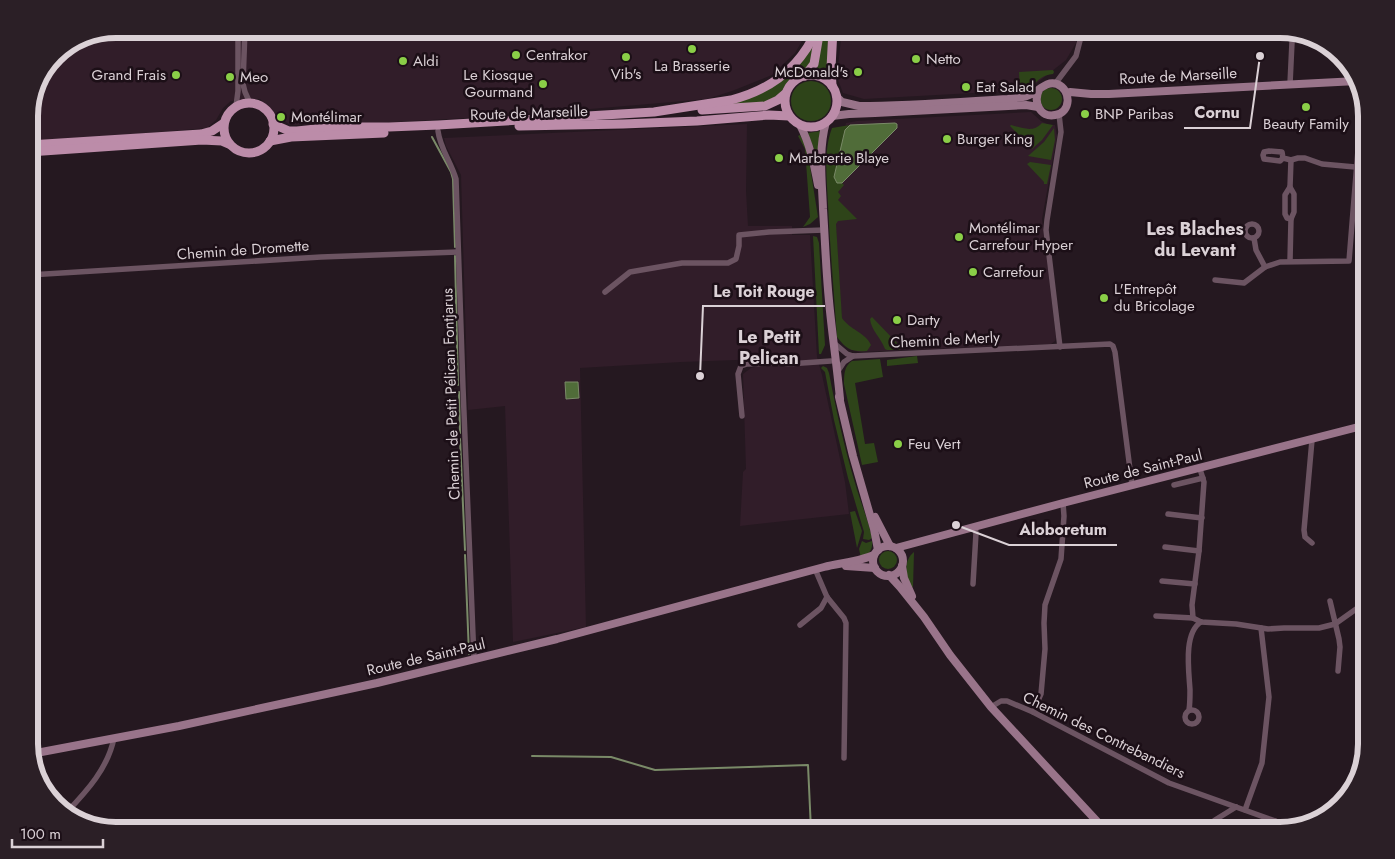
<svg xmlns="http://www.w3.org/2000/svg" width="1395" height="859" font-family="Jost,sans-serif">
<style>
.built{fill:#311d29}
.green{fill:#2e4419}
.water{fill:#506c39;stroke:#7a8a68}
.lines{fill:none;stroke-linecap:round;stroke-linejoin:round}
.stream{stroke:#7a8a68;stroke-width:2}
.street{stroke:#6c5462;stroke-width:5.5}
.secondary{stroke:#99748a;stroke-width:8}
.primary{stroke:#bc8ca9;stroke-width:9}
.poi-dot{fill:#8ace47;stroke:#1c0f17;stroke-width:2}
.labels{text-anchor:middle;stroke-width:5;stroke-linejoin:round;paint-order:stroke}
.poi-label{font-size:15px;fill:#dbd1d6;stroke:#1c0f17;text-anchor:start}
.street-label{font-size:15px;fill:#dbd1d6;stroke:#1c0f17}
.quarter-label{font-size:18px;font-weight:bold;fill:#dbd1d6;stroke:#1c0f17}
.rim{fill:none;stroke:#dbd1d6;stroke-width:6}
.leader{fill:none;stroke:#dbd1d6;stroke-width:2}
.callout-dot{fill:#dbd1d6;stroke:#1c0f17;stroke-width:2}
.callout-label{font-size:16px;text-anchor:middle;font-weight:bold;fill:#dbd1d6;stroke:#1c0f17;stroke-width:5;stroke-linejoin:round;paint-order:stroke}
</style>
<rect width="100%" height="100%" fill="#251820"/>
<g class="built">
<path d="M116,29H809L795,53L772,75L732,91L707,99L520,115L378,123L290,125L278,116L260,99L231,101L223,108L216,120L207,128L102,137L29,141V110L54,54L83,35Z"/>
<path d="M842,29H1078L1076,43L1066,60L1028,90L864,99L843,93L837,77Z"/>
<path d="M1031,112L1041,121L1049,125H1055L1057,136L1042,219L1056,337L1055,341L1051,344L859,352L850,349L843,339L833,184L846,123L857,121Z"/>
<path d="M747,124L746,191L748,226H792V235H810L817,357L822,375L845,482L849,514L740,526L743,472L746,469L743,374L751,368L792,358L681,362L580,368L586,627L513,642L505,406L468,410L461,175L446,146L444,138Z"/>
</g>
<g class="green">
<path d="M824,29H828C827,44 829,59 828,74L815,69Z"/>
<path d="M818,36L815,53L807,71L796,76L789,81L779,95L762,104L713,106L764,91Z"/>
<path d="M1053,70L1054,72L1053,74C1034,76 1036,90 1020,92L1019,72Z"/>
<circle cx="811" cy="101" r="20"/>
<circle cx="1051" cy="99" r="11"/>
<path d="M1042,123L1053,125L1042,140L1032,149L1010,126L1011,125C1023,128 1033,133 1042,123Z"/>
<path d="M850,125L845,130L837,183H842L844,185L838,192L841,196L838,200L857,219L838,221L836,224L842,318C850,330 865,332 871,345L867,351C852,352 847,350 837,337C834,293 830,248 828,204C827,180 823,151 832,128Z"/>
<path d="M1054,128L1055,140L1051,160L1028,156L1044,142Z"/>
<path d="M821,131L818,169L815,152L808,133Z"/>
<path d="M800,135L807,148L818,217L810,224L803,227L810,217L805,149L798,136Z"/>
<path d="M1030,162L1051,165L1047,184H1044V182L1027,164Z"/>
<path d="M813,236L817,237L819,243L825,345L821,354H819Z"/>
<path d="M872,317L898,344L900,350H887L885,349C881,338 871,330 870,319Z"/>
<path d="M917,356L918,363L887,366V360Z"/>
<path d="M880,359L883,377L855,383L865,444L874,443L878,462L862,465L844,384C844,375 844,366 852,361Z"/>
<path d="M823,366L827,368L829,373C836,410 844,446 855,483C860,501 868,519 872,538L869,540L863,539L864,532L848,478L834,420L825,372L821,368Z"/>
<path d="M855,511L862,531L857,548L850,512Z"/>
<path d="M862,541L866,543L872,541C873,550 869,554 861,558L859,549Z"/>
<circle cx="888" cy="560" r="9"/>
<path d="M914,552L913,587L910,586C906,574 903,561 914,552Z"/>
</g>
<g class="water">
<path d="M895,123L897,124V128L842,183H837L834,177L845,130L850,125Z"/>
<path d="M565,382H578L579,398L566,399Z"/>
</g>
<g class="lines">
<g class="stream">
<path d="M432,137L451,172L453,179L455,247"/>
<path d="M455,256L458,385"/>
<path d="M459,392L460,433"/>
<path d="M460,439L465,550"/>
<path d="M465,555L469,654"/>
<path d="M532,756L611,757L655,770L808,765L811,830"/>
</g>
<g class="street">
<path d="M245,29L243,84L245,92L250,103"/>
<path d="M1055,84L1076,56L1083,29"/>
<path d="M1290,84L1292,42L1294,33"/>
<path d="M236,106L238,91V29"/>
<path d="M1059,114L1061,132L1047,220L1046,230L1060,347"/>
<path d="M438,131C440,148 451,162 456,179L463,388L474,660"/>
<path d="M1283,158L1282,152L1269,151L1264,152L1263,155L1264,159L1280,161L1283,158L1291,160L1298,158H1305L1322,164L1366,168"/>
<path d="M1291,160L1290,187L1285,195V214L1287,218L1291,219"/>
<path d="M1290,187L1294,194V212L1291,219L1290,261"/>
<circle cx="1252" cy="231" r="7"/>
<path d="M1254,238L1256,250L1265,267"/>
<path d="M29,275L321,257L458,252"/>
<path d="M1215,280L1244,283L1265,267L1280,262L1349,261L1360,125L1359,88"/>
<path d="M605,292L630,272L682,263H728L736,259L739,246V235L769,232L824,230"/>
<path d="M834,343L847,354L853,356L1110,344L1113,346L1115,352L1132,485"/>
<path d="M838,371L844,362L853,356"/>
<path d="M742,416L738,374L741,366L747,364L782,363L788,364L831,361"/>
<path d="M1200,469L1204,482L1199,551L1192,605L1193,618L1201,622L1236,624L1268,629L1284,628H1319L1335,624L1366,602"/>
<path d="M1174,485L1203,478"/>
<path d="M1168,514L1202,518"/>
<path d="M1312,543L1305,537L1304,530L1312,440"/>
<path d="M1165,547L1199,551"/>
<path d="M815,569L827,597L844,618L846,623L844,758"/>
<path d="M1162,581L1195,584"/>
<path d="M973,584L976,533L975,527"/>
<path d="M1330,601L1339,639L1340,647L1338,671"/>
<path d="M1156,616L1193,618"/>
<path d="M800,625L821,608L827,597"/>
<path d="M991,707L1001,701H1007L1033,712L1169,783L1292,827"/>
<circle cx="1192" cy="717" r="7"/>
<path d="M1189,710C1190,704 1190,697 1190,690C1189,672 1183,633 1201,622"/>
<path d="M1033,712L1041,694L1045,649L1044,623L1045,605L1061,559L1064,516L1063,503"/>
<path d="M29,725L34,753"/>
<path d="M1245,810L1262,763L1269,697L1261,628"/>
<path d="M66,813C87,791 108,768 114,738"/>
<path d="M1205,830L1215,820L1236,807"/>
<path d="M1270,830L1275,821"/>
</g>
<g class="secondary">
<path d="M1067,93L1070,92L1091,94H1109L1357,81"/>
<path d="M836,96L842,102L859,106C909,106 959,102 1008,99C1014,98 1021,98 1027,96C1038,93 1045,80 1057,84C1072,90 1071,113 1055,115C1040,118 1033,102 1039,90"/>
<path d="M832,116L849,114L875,113L1026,105L1038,107"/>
<path d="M826,122C818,151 822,180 823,209C825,240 826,270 829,301C832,334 837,366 840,399"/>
<path d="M800,125C810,144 814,164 818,185"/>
<path d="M839,397L853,456L874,529L878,550"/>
<path d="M875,517L890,546"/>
<circle cx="888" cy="561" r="15"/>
<path d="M896,548L1063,503L1366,425"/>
<path d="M846,566L875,568"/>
<path d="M902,566L904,578L912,596"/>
<path d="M889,575L900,587L924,617L950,655L991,707L1105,830"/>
<path d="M31,754L179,726L377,683L557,639L824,567C840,563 858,562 874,555"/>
</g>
<g class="primary">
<circle cx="811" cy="101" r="26"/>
<path d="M805,76L814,64L820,29"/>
<path d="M832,86L831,68L833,29"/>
<circle cx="249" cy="128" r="25"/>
<path d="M702,110L765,106L778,100L785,94"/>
<path d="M273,124L289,131H297L335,127H389L438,125L654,112L731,100C771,90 800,68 817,29"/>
<path d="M519,126L623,124L697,121L769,115L789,116"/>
<path d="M270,141L291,137L384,133"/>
<path d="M29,145L201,134L212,131L224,123"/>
<path d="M29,152L202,140L222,141L229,144"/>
</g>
</g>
<g class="poi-dot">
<circle cx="692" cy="49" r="5"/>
<circle cx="516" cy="55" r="5"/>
<circle cx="626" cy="57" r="5"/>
<circle cx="916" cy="59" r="5"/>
<circle cx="403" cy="61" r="5"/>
<circle cx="858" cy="72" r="5"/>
<circle cx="176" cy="75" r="5"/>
<circle cx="230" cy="77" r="5"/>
<circle cx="543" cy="84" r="5"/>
<circle cx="966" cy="87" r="5"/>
<circle cx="1306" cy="107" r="5"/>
<circle cx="1085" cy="114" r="5"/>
<circle cx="281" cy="117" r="5"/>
<circle cx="947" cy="139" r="5"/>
<circle cx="779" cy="158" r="5"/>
<circle cx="959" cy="237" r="5"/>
<circle cx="973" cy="272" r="5"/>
<circle cx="1104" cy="298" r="5"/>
<circle cx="897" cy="320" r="5"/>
<circle cx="898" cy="444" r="5"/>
</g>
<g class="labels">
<g class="poi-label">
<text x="526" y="60">Centrakor</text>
<text x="926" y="64">Netto</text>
<text x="413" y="66">Aldi</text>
<text x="692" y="71" text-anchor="middle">La Brasserie</text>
<text x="848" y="77" text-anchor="end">McDonald's</text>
<text x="626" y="79" text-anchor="middle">Vib's</text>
<text x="166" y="80" text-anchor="end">Grand Frais</text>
<text x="533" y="80" text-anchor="end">Le Kiosque<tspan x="533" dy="17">Gourmand</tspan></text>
<text x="240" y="82">Meo</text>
<text x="976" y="92">Eat Salad</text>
<text x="1095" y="119">BNP Paribas</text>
<text x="291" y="122">Montélimar</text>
<text x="1306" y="129" text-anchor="middle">Beauty Family</text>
<text x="957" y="144">Burger King</text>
<text x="789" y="163">Marbrerie Blaye</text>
<text x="969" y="233">Montélimar<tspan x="969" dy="17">Carrefour Hyper</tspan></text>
<text x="983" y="277">Carrefour</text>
<text x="1114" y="294">L'Entrepôt<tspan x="1114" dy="17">du Bricolage</tspan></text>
<text x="907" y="325">Darty</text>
<text x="908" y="449">Feu Vert</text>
</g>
<g class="street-label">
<text transform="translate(1178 76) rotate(-3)" y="5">Route de Marseille</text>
<text transform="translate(529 113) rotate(-2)" y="5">Route de Marseille</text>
<text transform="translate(243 250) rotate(-4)" y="5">Chemin de Dromette</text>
<text transform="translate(945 340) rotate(-3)" y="5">Chemin de Merly</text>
<text transform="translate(451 394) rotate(-92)" y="5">Chemin de Petit Pélican Fontjarus</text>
<text transform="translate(1143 469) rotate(-14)" y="5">Route de Saint-Paul</text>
<text transform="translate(426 657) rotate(-13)" y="5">Route de Saint-Paul</text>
<text transform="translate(1104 735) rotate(26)" y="5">Chemin des Contrebandiers</text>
</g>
<g class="quarter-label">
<text x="1195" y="235">Les Blaches<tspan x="1195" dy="21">du Levant</tspan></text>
<text x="769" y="343">Le Petit<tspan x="769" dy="21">Pelican</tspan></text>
</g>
</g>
<path d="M0 0H1395V859H0ZM116 38H1280A78 78 0 0 1 1358 116V744A78 78 0 0 1 1280 822H116A78 78 0 0 1 38 744V116A78 78 0 0 1 116 38Z" fill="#2b1f26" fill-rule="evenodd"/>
<path class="rim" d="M116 38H1280A78 78 0 0 1 1358 116V744A78 78 0 0 1 1280 822H116A78 78 0 0 1 38 744V116A78 78 0 0 1 116 38Z"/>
<path class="leader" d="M1260 56L1250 128H1184M700 376L703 306H825M956 525L1009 545H1117"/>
<g class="callout-dot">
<circle cx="1260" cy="56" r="5"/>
<circle cx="700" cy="376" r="5"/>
<circle cx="956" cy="525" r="5"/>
</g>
<g class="callout-label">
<text x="1217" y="118">Cornu</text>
<text x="764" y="297">Le Toit Rouge</text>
<text x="1063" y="535">Aloboretum</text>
</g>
<path d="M12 839v8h91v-8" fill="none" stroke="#dbd1d6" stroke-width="2.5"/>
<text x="20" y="839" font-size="15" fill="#dbd1d6" stroke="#1c0f17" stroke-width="4" paint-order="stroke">100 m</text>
</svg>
